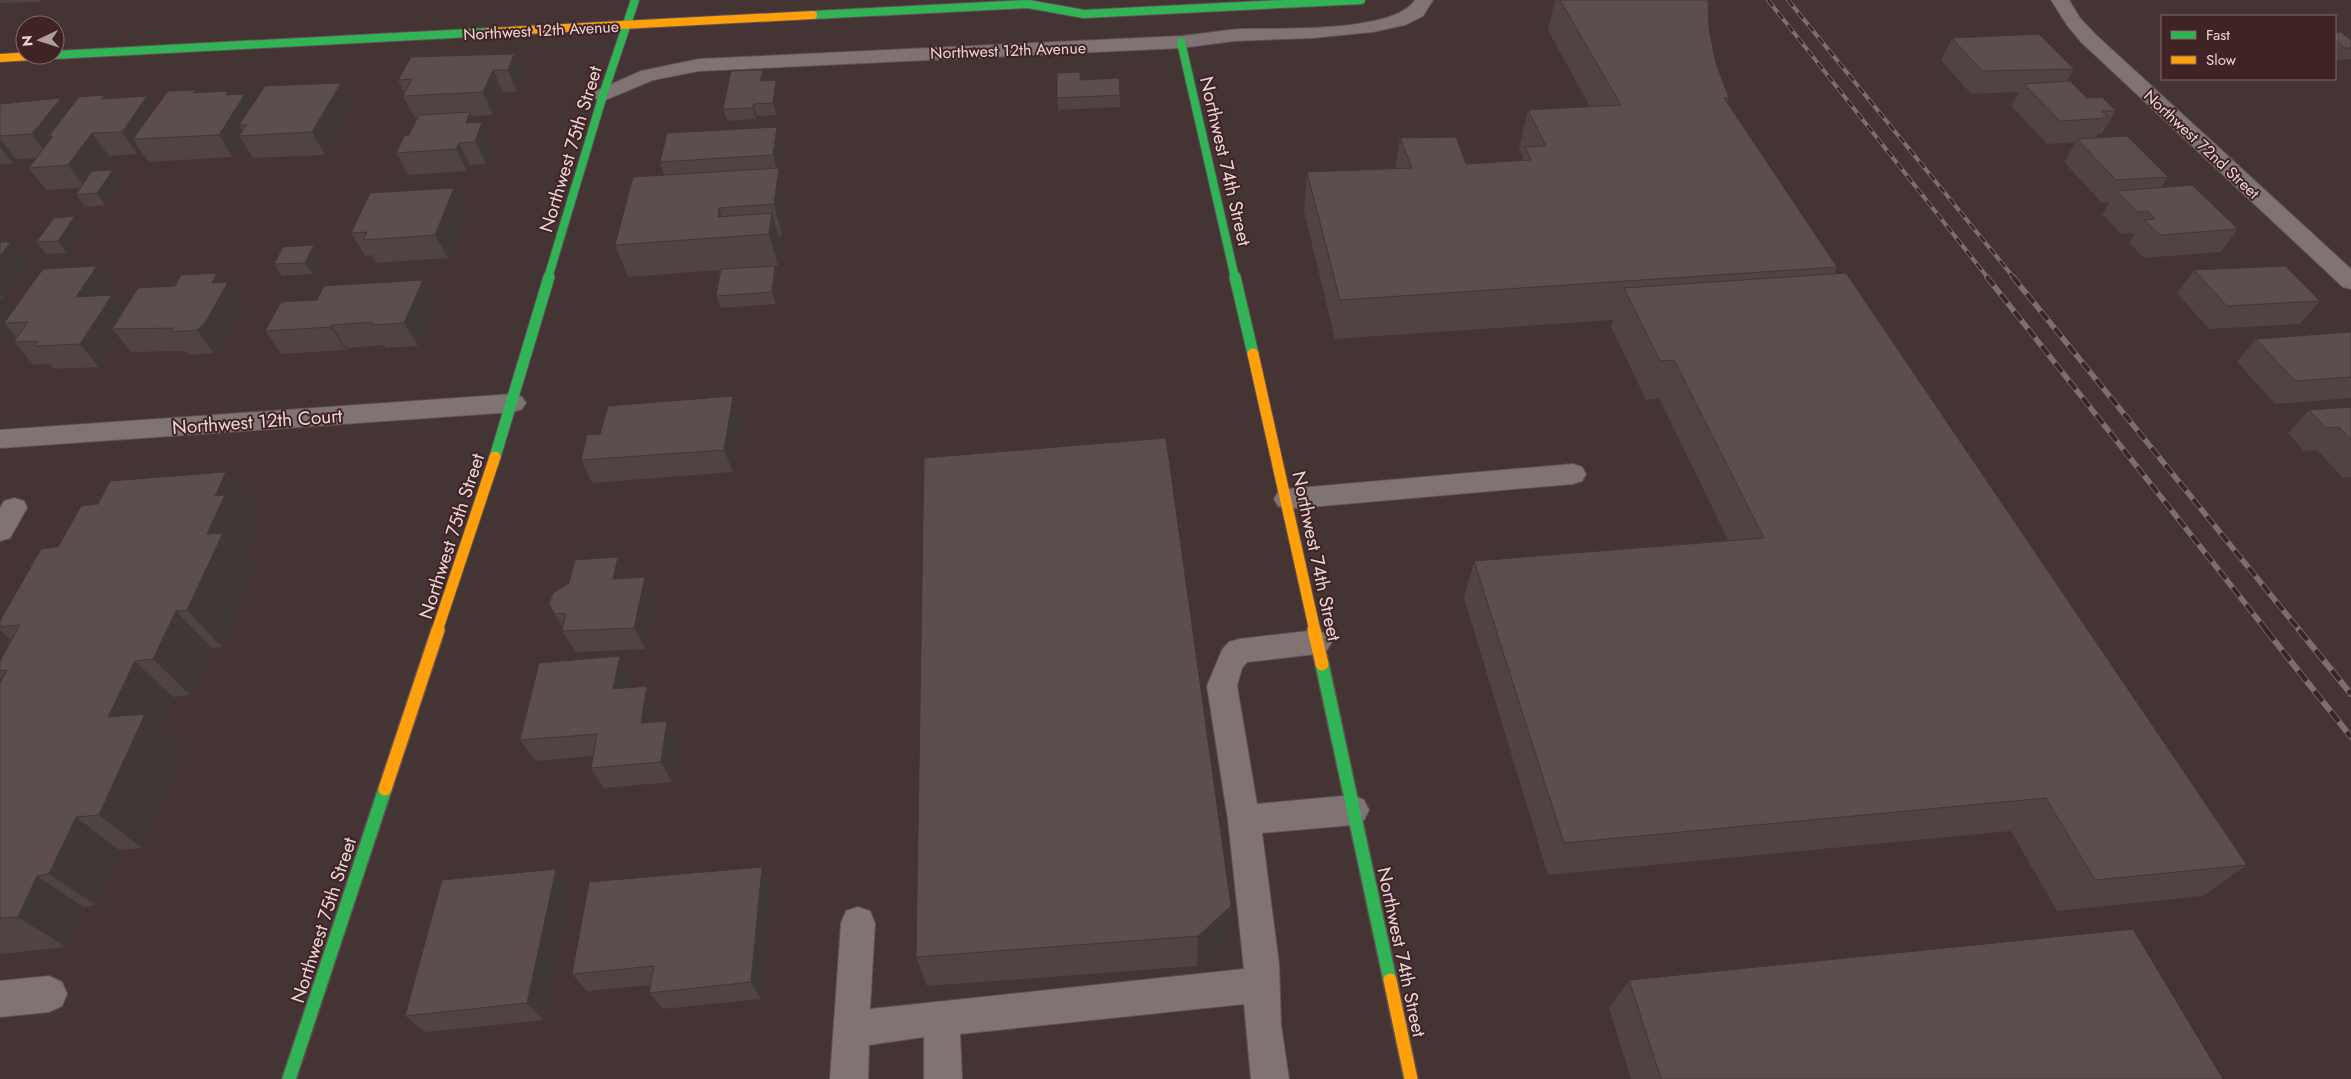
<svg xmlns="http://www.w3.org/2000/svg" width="2351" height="1079" font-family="Jost,sans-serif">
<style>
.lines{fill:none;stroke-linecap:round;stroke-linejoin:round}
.lane-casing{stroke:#605252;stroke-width:2}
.street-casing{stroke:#605252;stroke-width:2}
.fast-far2-casing{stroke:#605252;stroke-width:10}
.fast-far1-casing{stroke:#605252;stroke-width:13}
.fast-casing{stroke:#605252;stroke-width:16}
.slow-far2-casing{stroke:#605252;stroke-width:10}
.slow-far1-casing{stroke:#605252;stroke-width:13}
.slow-casing{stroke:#605252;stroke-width:16}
.lane{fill:#807373;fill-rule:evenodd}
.street{fill:#807373;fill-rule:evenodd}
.fast-far2{stroke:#30b455;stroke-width:8}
.fast-far1{stroke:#30b455;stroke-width:11}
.fast{stroke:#30b455;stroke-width:13}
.slow-far2{stroke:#ff9f0a;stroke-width:8}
.slow-far1{stroke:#ff9f0a;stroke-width:11}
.slow{stroke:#ff9f0a;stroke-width:13}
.rail-far2-casing{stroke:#7b6f6f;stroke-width:4}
.rail-far1-casing{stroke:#7b6f6f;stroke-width:5.5}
.rail-casing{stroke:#7b6f6f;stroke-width:6}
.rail-far2{stroke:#402324;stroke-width:2.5;stroke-dasharray:8;stroke-linecap:butt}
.rail-far1{stroke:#402324;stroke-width:4;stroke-dasharray:11;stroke-linecap:butt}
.rail{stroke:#402324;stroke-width:4.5;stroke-dasharray:13;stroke-linecap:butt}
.wall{fill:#4f4343}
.shaded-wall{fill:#403737}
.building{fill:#5c4e4e;stroke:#403737}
.labels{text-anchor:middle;stroke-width:4;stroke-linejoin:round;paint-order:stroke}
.far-street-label{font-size:16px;fill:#ead6d6;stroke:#402324}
.street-label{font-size:19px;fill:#ead6d6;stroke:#402324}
</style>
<rect width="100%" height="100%" fill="#443434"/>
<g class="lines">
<g class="lane-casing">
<g id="lane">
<path d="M1573,464L1582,467L1586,474L1582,481L1573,484L1287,509L1278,506L1274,499L1278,492L1287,489Z"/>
<path d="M14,498L24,501L27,508L10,538L0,541V508L4,501Z"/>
<path d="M1317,630L1327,634L1332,642L1327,650L1317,654L1247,662L1242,668L1237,686L1257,804L1353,795L1364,800L1369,810L1364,820L1353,825L1262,833L1279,964L1281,1025L1289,1079H1251L1244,1004L960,1034L962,1079H924V1037L869,1045L868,1079H830L841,923L846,911L858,907L870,911L875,923L870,1009L1244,969L1228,820L1207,686L1222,650L1229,642L1239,639Z"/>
<path d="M49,976L62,982L67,994L62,1006L49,1012L0,1017V981Z"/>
</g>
</g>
<g class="street-casing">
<g id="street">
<path d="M1415,0H1433L1423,16L1405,25L1373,32L1312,38L1234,41L1181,48L699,71L653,80L603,101L596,99L593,95L596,91L641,71L699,59L1181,36C1201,34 1222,30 1242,29C1280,28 1394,33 1415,0Z"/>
<path d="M2051,0H2069L2080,18L2095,34L2351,269V289L2343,287L2081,42L2067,25Z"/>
<path d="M513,394L522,397L526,403L522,409L513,412L0,448V430Z"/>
</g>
</g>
<g class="fast-far2-casing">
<g id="fast-far2">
<path d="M813,15L1028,4L1084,14L1361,0"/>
<path d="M1181,42L1235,278"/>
<path d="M55,55L489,32"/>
<path d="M548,278L603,95L635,0"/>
</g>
</g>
<g class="fast-far1-casing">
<g id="fast-far1">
<path d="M1235,277L1253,354"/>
<path d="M495,457L549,277"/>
</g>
</g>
<g class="fast-casing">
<g id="fast">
<path d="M1322,664L1390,980"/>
<path d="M289,1079L385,789"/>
</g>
</g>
<g class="slow-far2-casing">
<g id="slow-far2">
<path d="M489,32L813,15"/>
<path d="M0,58L49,55"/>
</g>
</g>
<g class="slow-far1-casing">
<g id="slow-far1">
<path d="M1253,354L1315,631"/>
<path d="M437,631L495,457"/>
</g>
</g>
<g class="slow-casing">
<g id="slow">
<path d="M1314,630L1322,664"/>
<path d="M385,789L438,630"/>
<path d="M1390,980L1411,1079"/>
</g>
</g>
<use href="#lane" class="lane"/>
<use href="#street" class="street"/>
<use href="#fast-far2" class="fast-far2"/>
<use href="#fast-far1" class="fast-far1"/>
<use href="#fast" class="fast"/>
<use href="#slow-far2" class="slow-far2"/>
<use href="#slow-far1" class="slow-far1"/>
<use href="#slow" class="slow"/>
<g class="rail-far2-casing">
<g id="rail-far2">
<path d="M1768,0L1988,278"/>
<path d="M1788,0L2014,278"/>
</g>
</g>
<g class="rail-far1-casing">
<g id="rail-far1">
<path d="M1987,277L2267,631"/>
<path d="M2013,277L2300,631"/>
</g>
</g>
<g class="rail-casing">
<g id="rail">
<path d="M2266,630L2351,737"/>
<path d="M2299,630L2351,694"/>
</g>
</g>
<use href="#rail-far2" class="rail-far2"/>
<use href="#rail-far1" class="rail-far1"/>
<use href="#rail" class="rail"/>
</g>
<g class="wall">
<path d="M0,0H41L39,2L0,3Z"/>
<path d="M1555,0H1708L1709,29L1716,63L1729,98L1727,104L1837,267L1834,274L2247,865L2203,896L2057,911L2011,831L1548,875L1464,598L1474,561L1728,540L1659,398L1646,400L1611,327L1613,320L1335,339L1304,211L1307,172L1395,168L1400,138L1466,164L1522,160L1523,156L1519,148L1528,110L1590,107L1548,30Z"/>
<path d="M2335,33L2351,40V59L2337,60L2335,58Z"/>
<path d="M1952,38L2074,69L2067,81L2087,98L2116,111L2102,133H2098L2095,138L2168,177L2161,188L2238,229L2221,252L2144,258L2129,243L2134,235L2132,233L2121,234L2102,214L2110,202L2102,203L2064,162L2076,142L2047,144L2011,106L2019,92L1971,94L1941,60Z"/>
<path d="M514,54L524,76L517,92H503L493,115L472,116L475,123L482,122L493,145L486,164L470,165L467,171L408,175L396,153L409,135L417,118H415L403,96L405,94L398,80Z"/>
<path d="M763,70L766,81L776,80L779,92L776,115L757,116L756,119L727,121L723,109Z"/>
<path d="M1080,80L1120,95V107L1058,110L1057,98Z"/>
<path d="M228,91L230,95L252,105H353L325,155L253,158L243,142L233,157L149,162L140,150L137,154L109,156L98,171L113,170L122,182L105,205L85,207L76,195L80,188L46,190L29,168L36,158L16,159L13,163L0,164V104L69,110L107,98L147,96L155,108L198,93Z"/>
<path d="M777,127L783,149L780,171L788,200L782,236H779L781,245L778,266H775L779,278L776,304L721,308L716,296L720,270L628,277L615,245L664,175L660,162Z"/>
<path d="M466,211L448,258L376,263L372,255L365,256L351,233Z"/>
<path d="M85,228L67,253L46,254L36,242Z"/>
<path d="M0,242H11L30,265L5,298L14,309L115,289L111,295H112L124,310L175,286L217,273L224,283L244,305L221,346L214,353L189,355L185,351L131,352L119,337L99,367L54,369L50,364L34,365L14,342L17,338L13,334L0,352Z"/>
<path d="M322,257L313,274L282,276L274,264Z"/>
<path d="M2194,270L2320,301L2300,324L2209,329L2177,293Z"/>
<path d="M423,280L436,303L418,346L386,348L384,345L346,348V350L281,354L265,331L317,300Z"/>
<path d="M2351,332V398L2275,404L2237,362L2256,339Z"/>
<path d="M2351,407V477L2343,478L2317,450L2304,451L2288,433L2309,410Z"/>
<path d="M741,419L733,472L592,483L581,460L600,434Z"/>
<path d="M257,510L250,526L257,533L245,560L255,571L222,647L212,648L190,695L173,697L159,727L184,749L142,848L119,850L96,905L84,907L66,947L0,954V683L2,679L0,677V661L11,640L0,630V621L58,547Z"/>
<path d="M628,578L656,598L646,649L576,652L562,631L563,628L554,613Z"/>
<path d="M632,678L630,688L647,686L659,707L657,722L667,721L679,741L672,782L604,788L591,768L593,756L535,761L520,740Z"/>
<path d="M556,869L571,887L544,1020L425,1032L405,1016Z"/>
<path d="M772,885L761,999L663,1009L649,993L651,985L587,991L572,974Z"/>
<path d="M1231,906L1228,937L1197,966L927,986L916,957Z"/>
<path d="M1629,980L2223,1079H1631L1609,1008Z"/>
</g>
<g class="shaded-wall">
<path d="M514,54L524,76L517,92L508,70Z"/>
<path d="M493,70L503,92L493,115L483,92Z"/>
<path d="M763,70L766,81H760Z"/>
<path d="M776,80L779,92L776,115L773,103Z"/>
<path d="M341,83L353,105L325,155L312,132Z"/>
<path d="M228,91L237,107L245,94L259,116L247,125H239L246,136H239L243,142L233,157L219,135L226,95Z"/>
<path d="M147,96L162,119L133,139L140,150L137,154L122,132Z"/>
<path d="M61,98L77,121L49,157L32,134Z"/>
<path d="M753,104L757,116L756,119L753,108Z"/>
<path d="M470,112L479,131L482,122L493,145L486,164L466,123Z"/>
<path d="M777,127L783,149L780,171L788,200L782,236L774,204L778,174L773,155Z"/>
<path d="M92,133L109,156L85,188L68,165Z"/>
<path d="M0,139L16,159L13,163L0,147Z"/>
<path d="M459,143L470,165L467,171L456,149Z"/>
<path d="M113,170L122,182L105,205L97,193Z"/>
<path d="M454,188L466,211L448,258L435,235Z"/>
<path d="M719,208L729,237L718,217Z"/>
<path d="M772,213L781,245L778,266L769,234Z"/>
<path d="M75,216L85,228L67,253L58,241Z"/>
<path d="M11,242L30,265L5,298L24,319L4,323L13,334L0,352V256Z"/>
<path d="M314,245L322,257L313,274L305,263Z"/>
<path d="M97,266L115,289L95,320L76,297Z"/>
<path d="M775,266L779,278L776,304L772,292Z"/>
<path d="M217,273L226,285L228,282L244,305L221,346L214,353L197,330L212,283Z"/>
<path d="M423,280L436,303L418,346L404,323Z"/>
<path d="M112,295L131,318L112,329L119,337L99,367L80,344Z"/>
<path d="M331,325L346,348V350L331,327Z"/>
<path d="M733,396L741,419L733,472L724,450Z"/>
<path d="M226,472L257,510L250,526L257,533L245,560L255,571L222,647L187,610L207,534L215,496Z"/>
<path d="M618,557L629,579H613Z"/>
<path d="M645,577L656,598L646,649L634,628Z"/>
<path d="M176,611L212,648L190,695L153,659Z"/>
<path d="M620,656L632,678L626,710L613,689Z"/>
<path d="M135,661L173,697L159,727L184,749L142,848L99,815L108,717Z"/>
<path d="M647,686L659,707L653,744L641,723Z"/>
<path d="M667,721L679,741L672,782L661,762Z"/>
<path d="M76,817L119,850L96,905L49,874Z"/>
<path d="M762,867L772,885L761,999L751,982Z"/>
<path d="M556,869L571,887L544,1020L527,1003Z"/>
<path d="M37,876L84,907L66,947L18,917Z"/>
<path d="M1231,906L1228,937L1197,966L1198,936Z"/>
</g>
<g class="building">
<path d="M1560,0H1708L1709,29L1716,63L1729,98H1724L1837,267L1340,300L1307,172L1412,168L1400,138L1456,137L1466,164L1531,160L1525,147L1546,146L1528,110L1621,105Z"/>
<path d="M2341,32L2351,40V48H2345L2335,40V33Z"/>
<path d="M2039,34L2074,69L1982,71L1952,38Z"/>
<path d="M514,54L508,70H493L483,92L403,96L412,79L398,80L411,57Z"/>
<path d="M763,70L760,81L776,80L773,103L753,104V108L723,109L731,71Z"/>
<path d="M1080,72V80L1119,78L1120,95L1057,98V73Z"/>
<path d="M2070,81L2087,98L2102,97L2116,111H2102L2108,118L2060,121L2024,84Z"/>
<path d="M341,83L312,132L239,136L247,125H239L265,86Z"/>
<path d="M196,90L193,93L228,91L226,95L245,94L219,135L133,139L168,91Z"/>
<path d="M105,95L102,99L147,96L122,132L92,133L68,165L29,168L53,136H49L79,97Z"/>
<path d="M61,98L32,134L0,136V104Z"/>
<path d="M470,112L466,123L482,122L475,142L459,143L456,149L396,153L404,136L409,135L419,115Z"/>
<path d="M777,127L773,155L660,162L667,133Z"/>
<path d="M2127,136L2168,177L2116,180L2077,139Z"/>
<path d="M779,168L774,204L719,208L718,217L772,213L769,234L615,245L633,177Z"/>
<path d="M113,170L97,193L76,195L92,171Z"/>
<path d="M2192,185L2238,229L2160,235L2144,220L2155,219L2148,211L2137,212L2117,191Z"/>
<path d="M454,188L435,235L363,240L367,232L351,233L370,193Z"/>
<path d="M75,216L58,241L36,242L54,218Z"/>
<path d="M0,242H11L0,256Z"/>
<path d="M314,245L305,263L274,264L283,247Z"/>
<path d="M97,266L76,297L112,295L80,344L34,346L38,341L14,342L28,322L4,323L43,269Z"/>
<path d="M775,266L772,292L716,296L721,269Z"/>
<path d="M2285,266L2320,301L2227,306L2194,270Z"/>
<path d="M217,273L212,283L228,282L205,323L197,330L171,332L174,328L112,329L138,288L175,286L181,275Z"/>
<path d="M1846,273L2247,865L2095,880L2046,798L1564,843L1474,561L1764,538L1674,360L1660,361L1624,288Z"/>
<path d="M423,280L404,323L372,325L373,322L331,325V327L265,331L281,302L317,300L324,286Z"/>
<path d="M4,296L0,301V297Z"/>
<path d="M2351,332V377L2295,381L2256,339Z"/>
<path d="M733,396L724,450L581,460L587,435L600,434L608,406Z"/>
<path d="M2351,407V440L2339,427L2326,428L2309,410Z"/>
<path d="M1166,438L1231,906L1198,936L916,957L924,458Z"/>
<path d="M226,472L215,496L225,495L207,534L223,533L187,610L176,611L153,659L135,661L108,717L145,714L99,815L76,817L49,874L37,876L18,917L0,918V683L7,670L0,671V661L20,625L0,627V621L41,549L58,547L81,506L98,504L110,481Z"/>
<path d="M618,557L613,579L645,577L634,628L562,631L566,614L554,613L549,604L553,593L569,583L575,560Z"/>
<path d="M620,656L613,689L647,686L641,723L667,721L661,762L591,768L597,734L520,740L539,663Z"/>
<path d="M762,867L751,982L649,993L654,966L572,974L589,882Z"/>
<path d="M556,869L527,1003L405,1016L442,880Z"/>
<path d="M2133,929L2223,1079H1661L1629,980Z"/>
</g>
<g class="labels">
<g class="far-street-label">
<text transform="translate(541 30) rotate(-3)" y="6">Northwest 12th Avenue</text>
<text transform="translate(1008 50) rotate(-2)" y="6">Northwest 12th Avenue</text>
<text transform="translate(2202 144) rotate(43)" y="6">Northwest 72nd Street</text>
</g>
<g class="street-label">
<text transform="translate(570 149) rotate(-73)" y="7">Northwest 75th Street</text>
<text transform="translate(1226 161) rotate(77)" y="7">Northwest 74th Street</text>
<text transform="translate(257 421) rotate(-4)" y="7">Northwest 12th Court</text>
<text transform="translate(451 536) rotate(-72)" y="7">Northwest 75th Street</text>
<text transform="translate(1317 556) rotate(78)" y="7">Northwest 74th Street</text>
<text transform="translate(323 920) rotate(-72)" y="7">Northwest 75th Street</text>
<text transform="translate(1402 952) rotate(78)" y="7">Northwest 74th Street</text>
</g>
</g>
<rect x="2161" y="15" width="175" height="65" fill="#402324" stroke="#846b6b"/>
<rect x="2171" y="31" width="25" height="8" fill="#30b455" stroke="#846b6b"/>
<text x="2206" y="40" font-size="15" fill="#ead6d6">Fast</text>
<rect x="2171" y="56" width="25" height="8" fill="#ff9f0a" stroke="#846b6b"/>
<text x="2206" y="65" font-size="15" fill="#ead6d6">Slow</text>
<g transform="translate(40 40) rotate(266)"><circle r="24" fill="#402324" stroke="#846b6b"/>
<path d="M0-4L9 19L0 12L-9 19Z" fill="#b09d9d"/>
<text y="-8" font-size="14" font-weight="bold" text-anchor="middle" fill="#ead6d6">N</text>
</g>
</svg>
